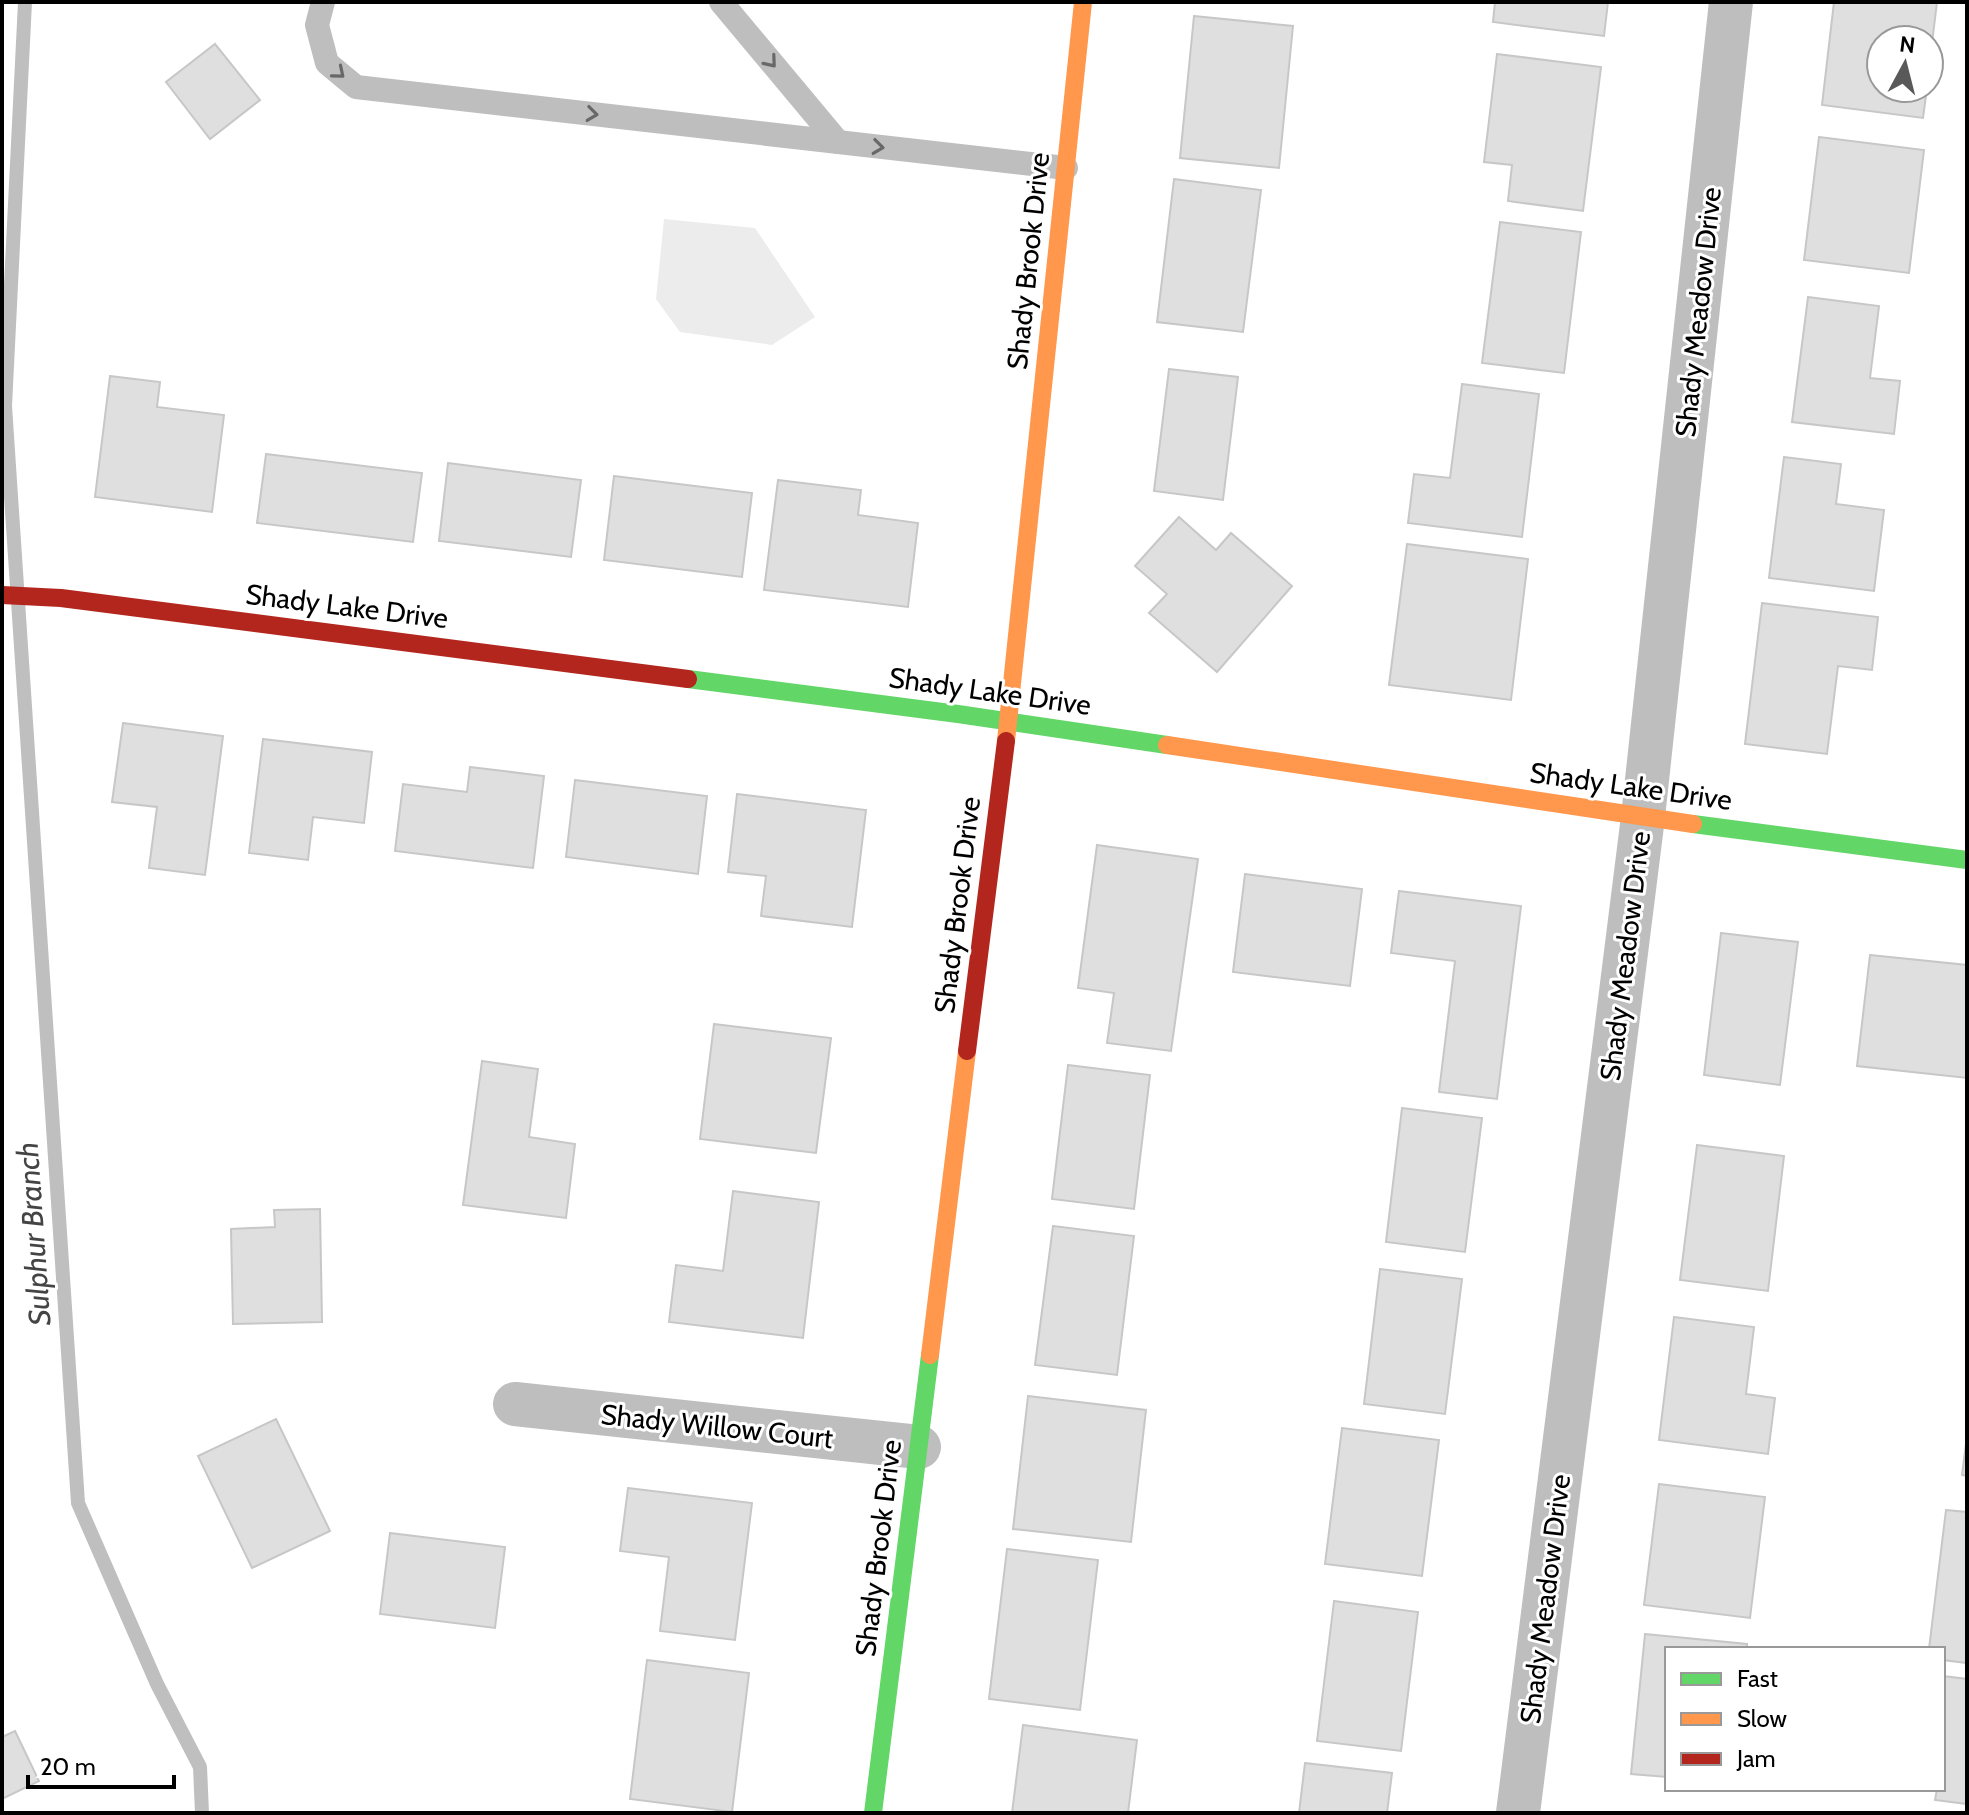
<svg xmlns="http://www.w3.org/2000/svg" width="1969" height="1815" font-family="Cabin,sans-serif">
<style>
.green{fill:#ececec}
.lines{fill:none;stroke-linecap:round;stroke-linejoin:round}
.stream{stroke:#bfbfbf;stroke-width:14}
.building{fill:#dfdfdf;stroke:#c7c7c7;stroke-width:2}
.lane{stroke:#bebebe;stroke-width:24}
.street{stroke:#bebebe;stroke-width:44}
.fast{stroke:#63d668;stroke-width:18}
.slow{stroke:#ff974d;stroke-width:18}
.jam{stroke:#b3261e;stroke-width:18}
.oneway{stroke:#686868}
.labels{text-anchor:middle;stroke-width:6;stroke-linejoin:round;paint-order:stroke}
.street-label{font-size:28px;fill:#000;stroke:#fff}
.water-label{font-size:30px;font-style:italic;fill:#444;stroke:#fff}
</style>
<rect width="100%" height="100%" fill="#fff"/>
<path class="green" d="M664,219L755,228L815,317L772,345L680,332L656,299Z"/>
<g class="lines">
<path class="stream" d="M25,2L5,406L78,1503L157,1684L200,1767L202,1813"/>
</g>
<g class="building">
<path d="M1495,2H1608L1604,36L1493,22Z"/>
<path d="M1834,2H1937L1929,68V40H1881V88H1927L1923,118L1822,105Z"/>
<path d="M1194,16L1293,26L1279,168L1180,158Z"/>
<path d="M215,44L260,100L210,139L166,82Z"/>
<path d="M1497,54L1601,67L1583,211L1508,201L1512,165L1484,162Z"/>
<path d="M1819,137L1924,150L1909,273L1804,260Z"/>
<path d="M1174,179L1261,190L1243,332L1157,322Z"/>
<path d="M1500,222L1581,232L1564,373L1482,363Z"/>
<path d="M1808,297L1879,306L1870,378L1900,381L1894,434L1792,422Z"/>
<path d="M1169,369L1238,377L1223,500L1154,491Z"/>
<path d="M110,376L160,382L157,407L224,415L212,512L95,497Z"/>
<path d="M1462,384L1539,394L1522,537L1408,523L1414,474L1450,478Z"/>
<path d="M266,454L422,473L413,542L257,523Z"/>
<path d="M1784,457L1841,464L1836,504L1884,510L1874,591L1769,578Z"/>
<path d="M448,463L581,480L571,557L439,541Z"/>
<path d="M614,476L752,493L742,577L604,560Z"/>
<path d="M778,480L861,490L858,515L918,523L908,607L764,590Z"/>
<path d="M1179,517L1216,550L1231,533L1292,586L1217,672L1149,613L1167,594L1135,566Z"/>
<path d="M1407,544L1528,559L1511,700L1389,685Z"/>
<path d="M1762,603L1878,617L1872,670L1838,666L1827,754L1745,744Z"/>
<path d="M123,723L223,736L205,875L149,868L157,807L112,802Z"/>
<path d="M263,739L372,752L364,823L313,817L308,860L249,853Z"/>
<path d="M470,767L544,776L533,868L395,851L403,784L467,792Z"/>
<path d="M575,780L707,796L698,874L566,857Z"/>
<path d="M737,794L866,810L852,927L761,916L766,876L728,872Z"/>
<path d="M1097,845L1198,859L1171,1051L1107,1043L1114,993L1078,988Z"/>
<path d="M1245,874L1362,889L1350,986L1233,972Z"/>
<path d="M1399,891L1521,906L1497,1099L1439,1092L1455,961L1391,953Z"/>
<path d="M1721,933L1798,942L1780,1085L1704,1075Z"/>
<path d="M1870,955L1967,965V1078L1857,1066Z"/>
<path d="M714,1024L831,1038L816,1153L700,1139Z"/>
<path d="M482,1061L538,1069L529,1137L575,1144L566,1218L463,1205Z"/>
<path d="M1068,1065L1150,1075L1134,1209L1052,1199Z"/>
<path d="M1402,1108L1482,1118L1465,1252L1386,1242Z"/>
<path d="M1697,1145L1784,1156L1768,1291L1680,1280Z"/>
<path d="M733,1191L819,1202L803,1338L669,1322L676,1265L723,1271Z"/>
<path d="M320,1209L322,1322L233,1324L231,1229L275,1227L274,1210Z"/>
<path d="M1053,1226L1134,1236L1117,1375L1035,1365Z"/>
<path d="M1380,1269L1462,1279L1445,1414L1364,1404Z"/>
<path d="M1674,1317L1754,1327L1746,1394L1775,1398L1768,1454L1659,1440Z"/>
<path d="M1028,1396L1146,1410L1131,1542L1013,1529Z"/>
<path d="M276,1419L330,1531L252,1568L198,1456Z"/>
<path d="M1342,1428L1439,1440L1422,1576L1325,1564Z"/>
<path d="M1967,1436V1476L1962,1475Z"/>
<path d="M1659,1484L1765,1497L1750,1618L1644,1605Z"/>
<path d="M628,1488L752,1503L735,1640L660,1631L669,1557L620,1551Z"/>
<path d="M1946,1510L1967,1512V1663L1943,1660V1649H1929Z"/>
<path d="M390,1533L505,1547L495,1628L380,1614Z"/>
<path d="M1007,1549L1098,1560L1080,1710L989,1699Z"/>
<path d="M1334,1601L1418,1612L1401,1751L1317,1741Z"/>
<path d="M1645,1634L1747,1644V1649H1667V1777L1631,1774Z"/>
<path d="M647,1660L749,1673L732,1812L630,1799Z"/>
<path d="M1943,1676L1967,1679V1804L1935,1800L1937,1789H1943Z"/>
<path d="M1023,1725L1137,1740L1128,1813H1012Z"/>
<path d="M15,1731L39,1781L2,1799V1737Z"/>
<path d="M1305,1763L1392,1773L1387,1813H1299Z"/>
</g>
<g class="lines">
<g class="lane">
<path d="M323,2L317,25L327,63L356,87L1066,168"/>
<path d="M721,2L838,142"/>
</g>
<g class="street">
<path d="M515,1404L919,1447"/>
<path d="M1518,1813L1643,817L1731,2"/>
</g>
<g class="fast">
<path d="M688,679L958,714L1167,745"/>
<path d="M1693,824L1967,860"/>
<path d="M873,1813L930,1355"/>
</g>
<g class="slow">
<path d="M1006,741L1083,2"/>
<path d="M1167,745L1693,824"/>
<path d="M930,1355L967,1051"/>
</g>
<g class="jam">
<path d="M2,595L61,598L688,679"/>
<path d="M967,1051L1006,741"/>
</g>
</g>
<defs><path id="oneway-chevron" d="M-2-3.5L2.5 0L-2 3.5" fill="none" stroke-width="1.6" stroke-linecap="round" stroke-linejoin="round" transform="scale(2)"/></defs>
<g class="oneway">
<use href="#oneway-chevron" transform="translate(771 62) rotate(50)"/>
<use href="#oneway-chevron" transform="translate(339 73) rotate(40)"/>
<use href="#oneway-chevron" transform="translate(592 114) rotate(7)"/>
<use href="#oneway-chevron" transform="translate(878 147) rotate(7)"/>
</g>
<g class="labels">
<g class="street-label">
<text transform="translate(1028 261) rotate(-84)" y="10">Shady Brook Drive</text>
<text transform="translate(1698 312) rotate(-84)" y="10">Shady Meadow Drive</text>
<text transform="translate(347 606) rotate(7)" y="10">Shady Lake Drive</text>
<text transform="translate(990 691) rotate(8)" y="10">Shady Lake Drive</text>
<text transform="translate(1631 786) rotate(8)" y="10">Shady Lake Drive</text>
<text transform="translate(957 905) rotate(-83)" y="10">Shady Brook Drive</text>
<text transform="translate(1625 956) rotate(-83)" y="10">Shady Meadow Drive</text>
<text transform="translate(717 1426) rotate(6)" y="10">Shady Willow Court</text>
<text transform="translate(878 1548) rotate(-83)" y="10">Shady Brook Drive</text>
<text transform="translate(1545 1599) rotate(-83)" y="10">Shady Meadow Drive</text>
</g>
<g class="water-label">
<text transform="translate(34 1234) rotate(-94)" y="10">Sulphur Branch</text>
</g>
</g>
<rect width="1969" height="1815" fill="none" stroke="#000000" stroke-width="8"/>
<rect x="1665" y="1647" width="280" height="144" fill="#ffffff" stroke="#999999" stroke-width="2"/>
<rect x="1681" y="1673" width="40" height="12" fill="#63d668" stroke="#999999" stroke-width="2"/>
<text x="1737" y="1687" font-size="24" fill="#000000">Fast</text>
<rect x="1681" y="1713" width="40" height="12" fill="#ff974d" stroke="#999999" stroke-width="2"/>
<text x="1737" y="1727" font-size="24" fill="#000000">Slow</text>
<rect x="1681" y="1753" width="40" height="12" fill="#b3261e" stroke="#999999" stroke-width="2"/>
<text x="1737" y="1767" font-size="24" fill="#000000">Jam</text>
<g transform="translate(1905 64) rotate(7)"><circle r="38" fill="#ffffff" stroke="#999999" stroke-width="2"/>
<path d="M0-6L14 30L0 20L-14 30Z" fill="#595959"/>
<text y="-12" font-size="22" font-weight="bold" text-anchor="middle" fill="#000000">N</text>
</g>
<path d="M28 1775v12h146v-12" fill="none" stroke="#000000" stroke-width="4"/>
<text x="40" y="1775" font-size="24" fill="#000000" stroke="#ffffff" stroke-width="6" paint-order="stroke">20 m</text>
</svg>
